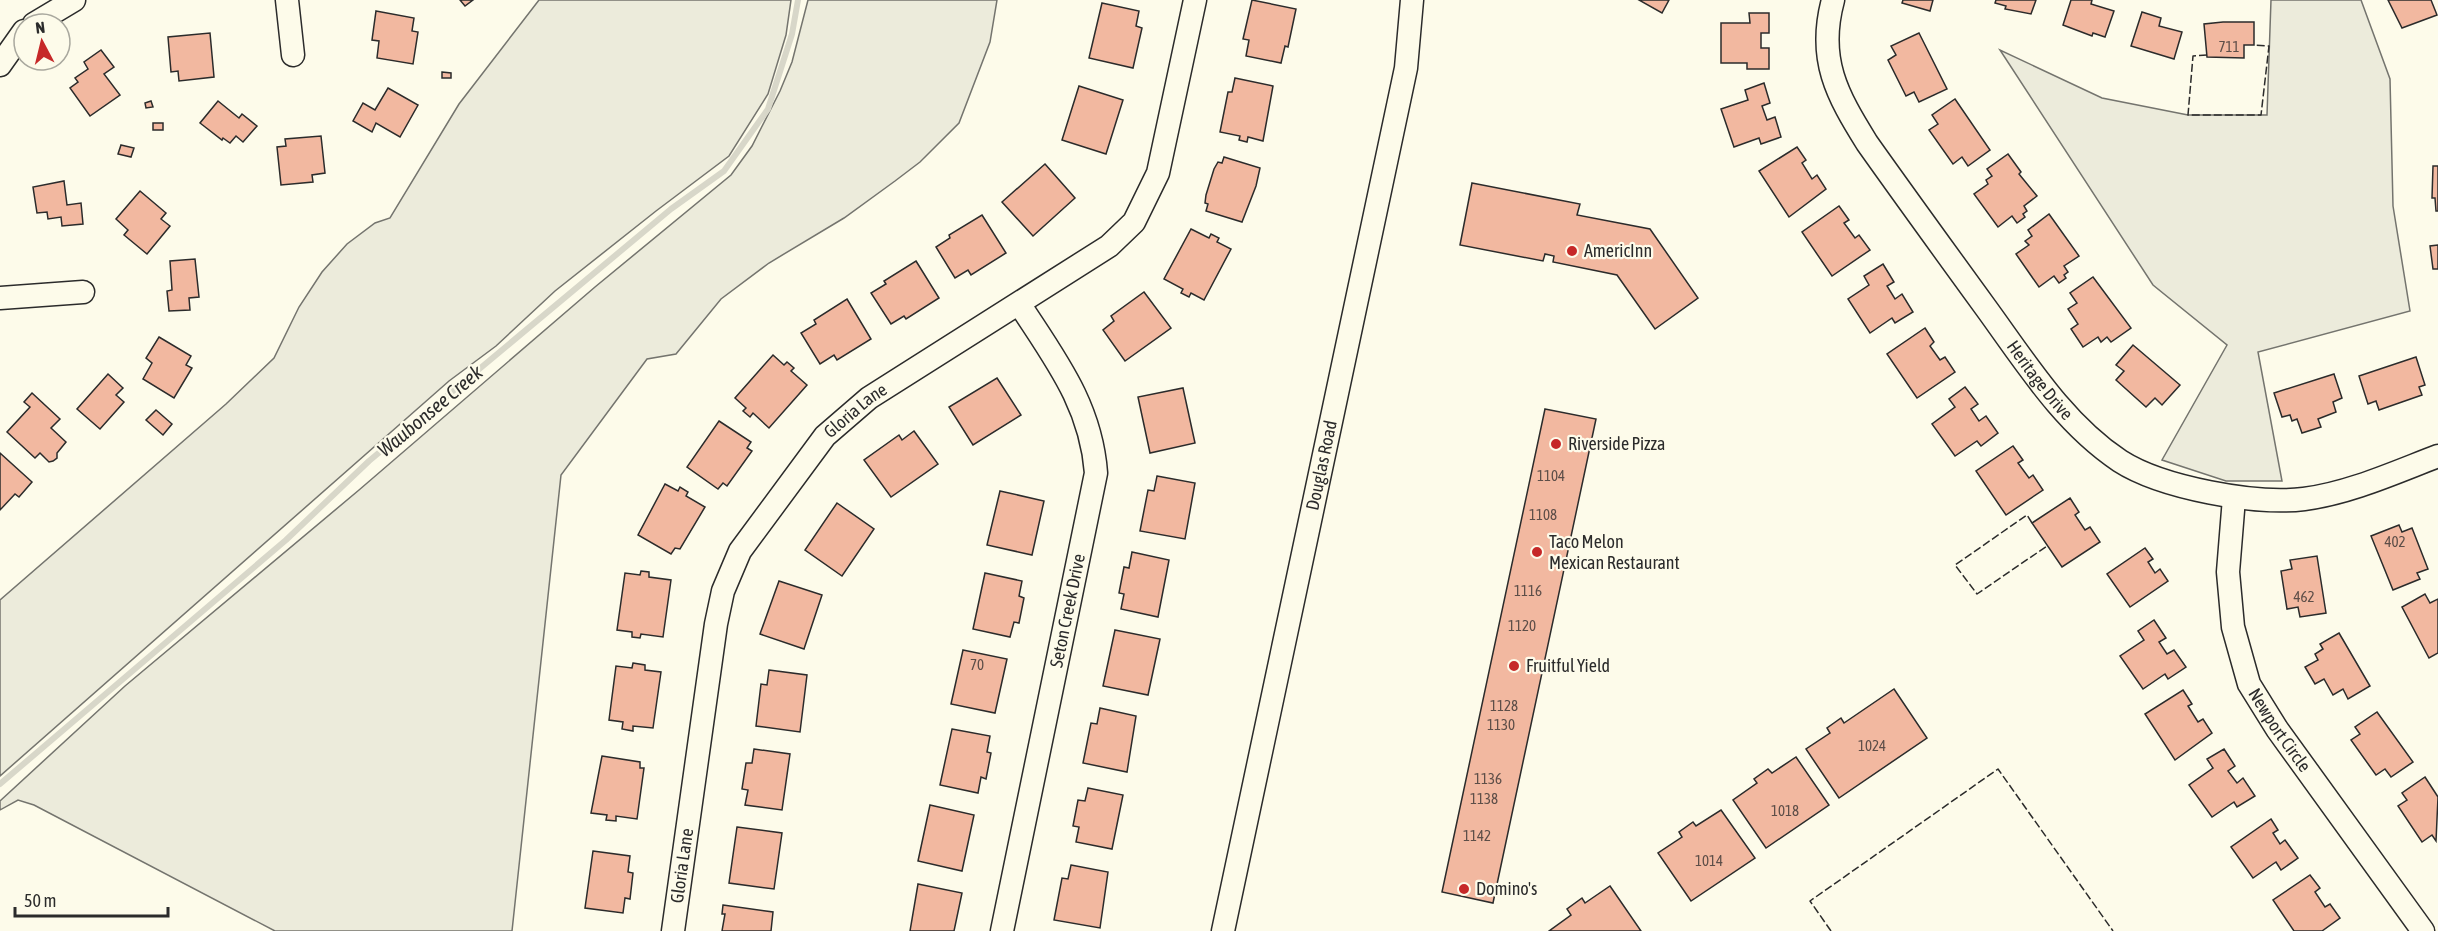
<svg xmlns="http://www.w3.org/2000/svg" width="2438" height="931" font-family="'Asap Condensed',sans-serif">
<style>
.green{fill:#ecebdb;stroke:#74746e;stroke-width:1.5}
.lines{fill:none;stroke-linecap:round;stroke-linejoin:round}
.stream{stroke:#d8d7c9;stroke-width:6}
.building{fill:#f2b8a0;stroke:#2b2b2b;stroke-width:1.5}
.minor-casing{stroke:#2b2b2b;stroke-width:25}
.minor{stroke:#fdfbea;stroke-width:22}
.fence{stroke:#2b2b2b;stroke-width:1.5;stroke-dasharray:8 3;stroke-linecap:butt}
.poi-dot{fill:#c62828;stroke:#fdfbea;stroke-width:2}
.labels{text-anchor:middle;stroke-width:4.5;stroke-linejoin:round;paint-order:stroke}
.number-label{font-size:15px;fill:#5d4e48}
.poi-label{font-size:18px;fill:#2b2b2b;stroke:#fdfbea;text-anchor:start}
.street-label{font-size:18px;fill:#2b2b2b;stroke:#fdfbea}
.water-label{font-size:20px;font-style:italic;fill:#2b2b2b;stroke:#fdfbea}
</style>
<rect width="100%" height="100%" fill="#fdfbea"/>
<g class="green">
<path d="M539,0H791L786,35L768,94L729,156L656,211L555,291L496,346L449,381L0,776V600L226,404L274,358L299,307L322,272L347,244L375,223L390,218L459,104Z"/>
<path d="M808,0H997L990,42L959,123L920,162L895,181L844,218L769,263L721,299L676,354L647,359L561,475L512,931H275L34,805L18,800L0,810V801L125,686L359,490L595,287L731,175L752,146L780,91L792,62Z"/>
<path d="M2271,0H2361L2390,79L2393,206L2410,311L2258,352L2282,481H2226L2162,460L2227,345L2153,285L2000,50L2102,98L2188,115H2267Z"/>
</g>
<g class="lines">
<path class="stream" d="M0,784L286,540L369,461L671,209L724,171L768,109L792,34L798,0"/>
</g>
<g class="building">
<path d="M460,0H473L465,6Z"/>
<path d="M1252,0L1296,9L1288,47L1285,46L1281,63L1246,56L1249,40L1243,39Z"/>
<path d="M1639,0H1669L1662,13Z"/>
<path d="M1903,0H1933L1930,11L1902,3Z"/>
<path d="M1996,0H2036L2031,14L2005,9L2006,6L1995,3Z"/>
<path d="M2071,0H2092L2091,4L2114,11L2105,37L2093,33L2092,36L2063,25Z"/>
<path d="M2388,0H2431L2437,15L2402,28Z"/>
<path d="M1102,3L1139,11L1136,26L1142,28L1133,68L1089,58Z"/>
<path d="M376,11L414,18L412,31L418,32L413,64L377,58L379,41L372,40Z"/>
<path d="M2142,12L2161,18L2159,26L2182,32L2174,59L2131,46Z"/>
<path d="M1749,13H1769V33H1761V48H1769V69H1747V63H1721V23H1750Z"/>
<path d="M2223,22H2254V45H2244V58L2207,57L2204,24Z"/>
<path d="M210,33L214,77L179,81L178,71L171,72L168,37Z"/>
<path d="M1919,33L1947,89L1919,102L1914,92L1906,96L1888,60L1896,55L1891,46Z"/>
<path d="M101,50L114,67L104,74L120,95L90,116L70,88L78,82L75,78L88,69L84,62Z"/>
<path d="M442,72L451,73V78H442Z"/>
<path d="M1235,78L1273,86L1263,141L1248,137L1247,142L1239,140L1240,136L1220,132L1228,92H1232Z"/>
<path d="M1764,83L1770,103L1762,106L1767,120L1775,117L1781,137L1761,144L1759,138L1734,147L1721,109L1748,100L1745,90Z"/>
<path d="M1079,86L1123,100L1106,154L1062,140Z"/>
<path d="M388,88L418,105L400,137L376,123L372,132L353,121L363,103L375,110Z"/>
<path d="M1955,99L1990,150L1968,166L1962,157L1953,164L1929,130L1938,124L1932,115Z"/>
<path d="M151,101L153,107L146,108L145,103Z"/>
<path d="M218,101L239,118L242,114L257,126L243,142L236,136L230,143L223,138L222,140L200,123Z"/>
<rect x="153" y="123" width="10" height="7"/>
<path d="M321,136L325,173L312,175L313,182L281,185L277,147L286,146L285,139Z"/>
<path d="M121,145L134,148L131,157L118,154Z"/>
<path d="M1797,147L1806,160L1802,163L1812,179L1817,175L1826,189L1789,217L1759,171Z"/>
<path d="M2008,154L2021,172L2019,174L2037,196L2024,206L2027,211L2023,214L2025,217L2017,223L2012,216L1998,227L1974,194L1988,184L1986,180L1992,176L1987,169Z"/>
<path d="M1224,157L1260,168L1256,186L1242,222L1206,211L1208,204L1205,203L1206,195L1214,169L1218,162L1222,163Z"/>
<path d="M1045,164L1075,198L1033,236L1002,202Z"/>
<path d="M2433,166H2438V211H2436L2435,198H2432Z"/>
<path d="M64,181L67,205L81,203L83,224L62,226L61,217L48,219L47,212L37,213L33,187Z"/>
<path d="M1472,183L1580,204L1577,215L1650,229L1698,298L1655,329L1617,275L1553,262L1554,256L1545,254L1543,261L1460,245Z"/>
<path d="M140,191L166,213L161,219L170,226L147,254L124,235L128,230L116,219Z"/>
<path d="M1839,206L1849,220L1844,223L1855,238L1859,235L1870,250L1832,276L1802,232Z"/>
<path d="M2049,214L2079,256L2064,266L2068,272L2064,275L2066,278L2059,283L2054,276L2039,287L2016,254L2029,245L2025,241L2032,236L2028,230Z"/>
<path d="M982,215L1006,253L971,275L968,270L955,278L936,247L950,238L949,235Z"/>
<path d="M1191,229L1209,238L1211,234L1219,238L1217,242L1231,249L1204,300L1191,293L1189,297L1181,293L1183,289L1164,279Z"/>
<path d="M2438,245V269H2433L2430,246Z"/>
<path d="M195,259L199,297L189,298L190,310L169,311L167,291L172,290L170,261Z"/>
<path d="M916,261L939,298L906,319L904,316L891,324L871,293L886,284L884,281Z"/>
<path d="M1883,264L1894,282L1887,286L1895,299L1902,294L1913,312L1895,323L1892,318L1870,333L1848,299L1869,285L1864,276Z"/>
<path d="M2093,277L2131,328L2111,342L2107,337L2101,342L2098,337L2083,347L2071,329L2078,324L2068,309L2077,303L2070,293Z"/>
<path d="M1144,292L1171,328L1125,361L1103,330L1114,321L1111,316Z"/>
<path d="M847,299L871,339L837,360L834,355L820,364L801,333L816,324L814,320Z"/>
<path d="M1925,328L1934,342L1930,346L1940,360L1945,357L1955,372L1917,398L1887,354Z"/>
<path d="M159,337L191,356L186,365L192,368L174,398L143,379L152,363L146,358Z"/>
<path d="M2133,345L2180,385L2162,405L2155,398L2146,407L2116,380L2124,371L2116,365Z"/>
<path d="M773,355L784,365L787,362L794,368L791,371L807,385L769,428L753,413L750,417L743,411L746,408L735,398Z"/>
<path d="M2416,357L2425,385L2419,387L2422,395L2379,410L2376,401L2368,404L2359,376Z"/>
<path d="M108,374L123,388L116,395L124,402L100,429L77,409Z"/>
<path d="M2334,374L2342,398L2333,402L2336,412L2318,419L2321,427L2302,433L2297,419L2292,421L2290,415L2282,417L2274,393Z"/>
<path d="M997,378L1021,415L973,445L949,407Z"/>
<path d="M1965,387L1978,404L1971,409L1979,421L1986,416L1998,433L1981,446L1977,441L1955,456L1932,424L1955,407L1949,399Z"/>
<path d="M1183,388L1195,443L1150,453L1138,397Z"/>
<path d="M32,393L60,419L51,428L66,442L57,453V458L53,461L49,462L40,453L35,458L7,432L30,407L24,402Z"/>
<path d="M1545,409L1596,419L1493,903L1442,892Z"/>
<path d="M156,410L172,424L163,435L146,420Z"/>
<path d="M719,421L751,442L747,448L752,451L727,486L723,483L718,489L687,467Z"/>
<path d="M914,431L938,464L891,497L864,460L899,435L902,440Z"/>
<path d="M2013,446L2023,460L2018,463L2029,478L2033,475L2043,490L2006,515L1976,471Z"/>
<path d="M0,453L32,482L19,497L15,494L0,510Z"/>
<path d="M1157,476L1195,483L1185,539L1140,531L1148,490L1154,491Z"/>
<path d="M665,484L678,491L680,487L688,492L686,496L705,507L680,549L675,548L671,554L638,535Z"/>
<path d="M1000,491L1044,501L1032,555L987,545Z"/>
<path d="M2070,498L2079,512L2075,515L2085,530L2090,527L2100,542L2062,567L2032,523Z"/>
<path d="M837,503L874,529L842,576L805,550Z"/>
<path d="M2399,525L2402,532L2412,528L2428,569L2417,573L2420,579L2393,590L2371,536Z"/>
<path d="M2145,548L2153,559L2148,562L2155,573L2160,569L2168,581L2130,607L2107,574Z"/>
<path d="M1132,552L1169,560L1158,617L1121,609L1124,594L1119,593L1124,567L1129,568Z"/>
<path d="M2317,556L2326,613L2300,617L2298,607L2287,609L2281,571L2292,569L2290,560Z"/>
<path d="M641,571L649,572V577L671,580L663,637L641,634L640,638L632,637V632L617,630L625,573L640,575Z"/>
<path d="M985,573L1022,581L1019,596L1024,598L1019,623L1014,622L1010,637L973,629Z"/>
<path d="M779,581L822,595L804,649L760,634Z"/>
<path d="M2425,594L2430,603L2438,599V653L2429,658L2402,607Z"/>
<path d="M2154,620L2166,638L2159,642L2167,654L2174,650L2186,667L2168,679L2165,674L2143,689L2120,656L2144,640L2138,631Z"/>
<path d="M1115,630L1160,639L1148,695L1103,686Z"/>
<path d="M2339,633L2370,686L2348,699L2343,689L2333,695L2324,679L2315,684L2305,667L2318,660L2315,654L2323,649L2320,644Z"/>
<path d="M963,650L1007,659L995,713L951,704Z"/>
<path d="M633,663L645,665V670L661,672L653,728L633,726V731L622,729L623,722L609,720L616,666L632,668Z"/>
<path d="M769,670L807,675L800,732L756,726L761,684L767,685Z"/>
<path d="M1894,689L1927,738L1839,798L1806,749L1830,733L1827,728L1841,718L1844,723Z"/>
<path d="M2183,690L2192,704L2188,706L2198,722L2203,719L2212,733L2175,760L2145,714Z"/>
<path d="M1100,708L1136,716L1127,772L1083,763L1091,723L1097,724Z"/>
<path d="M2377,712L2413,762L2391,777L2385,769L2376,775L2351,740L2360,734L2355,727Z"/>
<path d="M952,729L990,736L987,752L991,753L986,779L981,777L978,793L940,785Z"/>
<path d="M754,749L790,754L782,810L745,805L748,790L742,789L746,763H752Z"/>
<path d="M2224,749L2235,766L2228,771L2237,783L2243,778L2255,796L2237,807L2234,802L2212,817L2189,785L2213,768L2207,759Z"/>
<path d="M602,756L640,762V768H644L637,819L616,816V821L606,820L607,815L591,813Z"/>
<path d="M1796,757L1829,805L1766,848L1733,800L1757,783L1754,779L1768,769L1772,773Z"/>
<path d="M2425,777L2438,797L2436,841L2432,835L2422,842L2398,806L2407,800L2402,793Z"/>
<path d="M1088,788L1123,795L1112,849L1076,842L1079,827L1073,826L1078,800L1085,801Z"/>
<path d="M930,805L974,815L962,871L918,861Z"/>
<path d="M1721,810L1755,858L1691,901L1658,853L1682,837L1679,832L1693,822L1696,826Z"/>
<path d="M2271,819L2278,830L2273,833L2280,844L2285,840L2298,858L2281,870L2276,862L2253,878L2231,847Z"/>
<path d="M737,827L782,833L774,889L729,883Z"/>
<path d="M593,851L630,856L628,872L633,873L630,899L625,898L623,913L585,908Z"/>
<path d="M1071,865L1108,872L1100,928L1054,920L1062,878L1068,879Z"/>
<path d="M2310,875L2320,888L2315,892L2325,907L2330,904L2340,918L2322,931H2294L2273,900Z"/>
<path d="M918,884L962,893L954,931H910Z"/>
<path d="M1610,886L1641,931H1549L1571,915L1567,909L1582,898L1585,903Z"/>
<path d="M723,905L773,912L771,931H722L725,914H722Z"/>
</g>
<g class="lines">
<g class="minor-casing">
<g id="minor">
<path d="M287,0L293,55"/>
<path id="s1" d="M1833,0C1817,59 1837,95 1867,143C1906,198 1946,253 1986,308C2026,363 2063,423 2120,461C2162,488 2256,505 2304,499C2350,493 2396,472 2438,456"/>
<path d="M34,24L74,0"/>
<path d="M0,65L24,31"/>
<path d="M0,298L83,292"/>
<path id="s2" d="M2234,498L2228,572L2233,627L2249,684L2277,729L2423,931"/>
<path id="s3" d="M673,931L716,624L723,591L740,551L825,436L869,398L1109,246L1134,222L1158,173L1195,0"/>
<path id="s4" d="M1002,931L1096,473C1091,405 1055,359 1020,305"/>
<path id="s5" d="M1223,931L1406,68L1412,0"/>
</g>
</g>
<use href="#minor" class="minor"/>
<g class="fence">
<path d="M2207,55L2193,56L2188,115H2261L2269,46L2254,45"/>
<path d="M2032,523L2027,515L1955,565L1977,594L2047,546"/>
<path d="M1831,931L1810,901L1998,769L2113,931"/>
</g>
</g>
<g class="poi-dot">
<circle cx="1572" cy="251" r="6"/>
<circle cx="1556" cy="444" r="6"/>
<circle cx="1537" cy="552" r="6"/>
<circle cx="1514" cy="666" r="6"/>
<circle cx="1464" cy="889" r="6"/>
</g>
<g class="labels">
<g class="number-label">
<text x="2229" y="52">711</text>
<text x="1551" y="481">1104</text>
<text x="1543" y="520">1108</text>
<text x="2395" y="547">402</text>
<text x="1528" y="596">1116</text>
<text x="2304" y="602">462</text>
<text x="1522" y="631">1120</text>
<text x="977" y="670">70</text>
<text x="1504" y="711">1128</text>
<text x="1501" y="730">1130</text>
<text x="1872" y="751">1024</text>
<text x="1488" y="784">1136</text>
<text x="1484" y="804">1138</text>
<text x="1785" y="816">1018</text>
<text x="1477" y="841">1142</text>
<text x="1709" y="866">1014</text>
</g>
<g class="poi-label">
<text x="1584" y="257">AmericInn</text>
<text x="1568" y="450">Riverside Pizza</text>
<text x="1549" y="548">Taco Melon<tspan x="1549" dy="21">Mexican Restaurant</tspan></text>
<text x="1526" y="672">Fruitful Yield</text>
<text x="1476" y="895">Domino's</text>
</g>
<g class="street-label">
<text dy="6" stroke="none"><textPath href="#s1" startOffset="446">Heritage Drive</textPath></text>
<text dy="6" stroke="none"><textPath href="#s3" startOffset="570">Gloria Lane</textPath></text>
<text dy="6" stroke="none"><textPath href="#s5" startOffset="476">Douglas Road</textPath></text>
<text dy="6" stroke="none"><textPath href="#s4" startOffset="327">Seton Creek Drive</textPath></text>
<text dy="6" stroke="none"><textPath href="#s2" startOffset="244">Newport Circle</textPath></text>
<text dy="6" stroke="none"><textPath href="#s3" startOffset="66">Gloria Lane</textPath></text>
</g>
<g class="water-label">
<text transform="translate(430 411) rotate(-40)" y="7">Waubonsee Creek</text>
</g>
</g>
<g transform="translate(42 42) rotate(353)"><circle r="28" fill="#fdfbea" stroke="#a9a89e" stroke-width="1.5"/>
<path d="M0-4.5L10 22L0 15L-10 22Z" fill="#c62828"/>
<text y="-9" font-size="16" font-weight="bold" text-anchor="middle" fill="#2b2b2b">N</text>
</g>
<path d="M15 907v9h153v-9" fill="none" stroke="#2b2b2b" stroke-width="3"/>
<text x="24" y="907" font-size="18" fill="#2b2b2b" stroke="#fdfbea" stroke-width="4.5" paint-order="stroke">50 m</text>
</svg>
